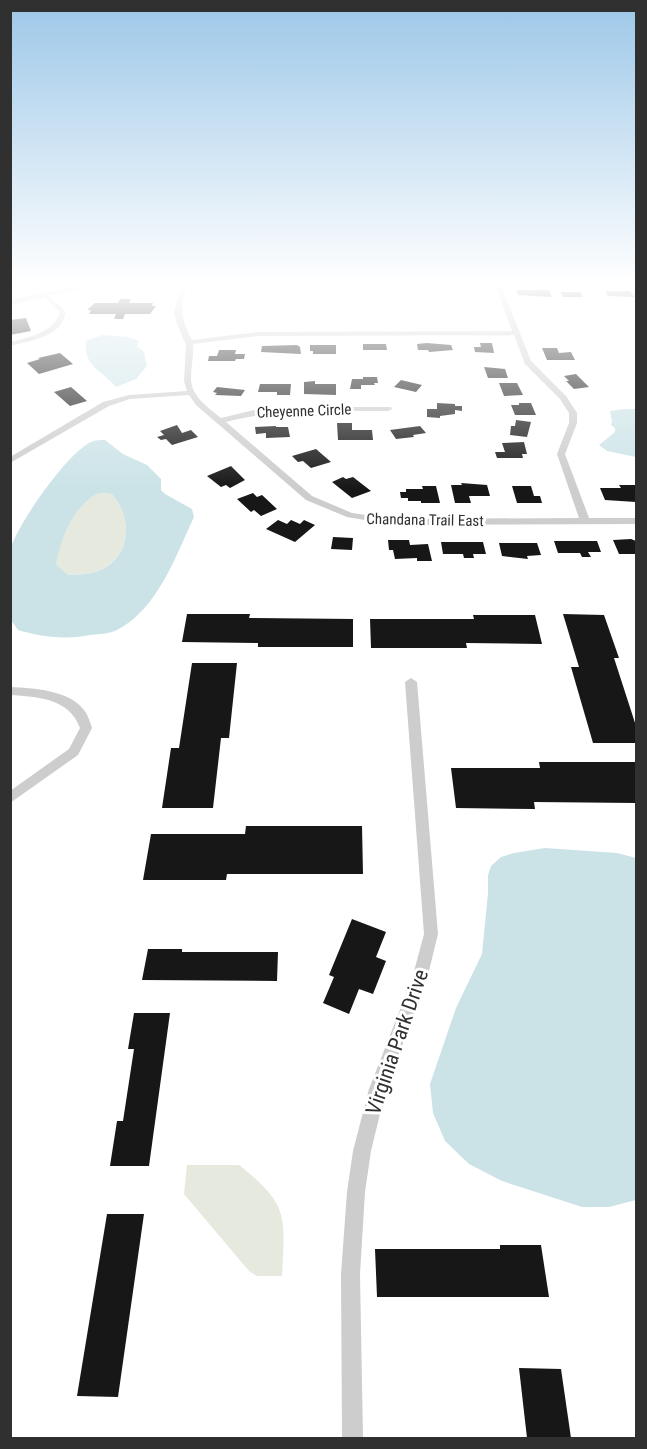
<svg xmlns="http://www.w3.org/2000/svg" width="647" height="1449" font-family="'Roboto Condensed',sans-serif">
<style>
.green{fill:#e6e9dd}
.water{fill:#cbe3e7;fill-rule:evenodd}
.building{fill:#171717}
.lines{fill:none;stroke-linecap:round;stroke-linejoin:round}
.minor{fill:#cdcdcd;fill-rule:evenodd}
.tertiary{fill:#cdcdcd;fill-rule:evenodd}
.labels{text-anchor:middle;stroke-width:6;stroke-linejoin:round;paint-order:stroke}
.far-street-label{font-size:15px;fill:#303030;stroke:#fff}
.near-street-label{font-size:21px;fill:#303030;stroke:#fff}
</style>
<rect width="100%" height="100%" fill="#fff"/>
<g class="green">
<path d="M99,493L112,494C134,520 131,558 96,572C88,575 76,574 68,575L55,563C61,537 74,505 99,493Z"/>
<path d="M187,1165H239C289,1205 285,1215 282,1276H257L249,1271L184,1194Z"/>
</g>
<g class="water">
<path d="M102,335L128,337L139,341L137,346L144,352L147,366L136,379L116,387C101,369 84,368 86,341Z"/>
<path d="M625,409H636V457L607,451L599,445L615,432V428L611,425L612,422L610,411Z"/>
<path d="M105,440L123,454L147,465L161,479V490L165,494L192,509L194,517C176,555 158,609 117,630C110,634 99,634 90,635C65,640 42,637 18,630L11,620L10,550C17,525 67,453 91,442C95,440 101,440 105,440ZM99,493L112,494C134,520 131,559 96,572C88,575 76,574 68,575L56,564C61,537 74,505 99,493Z"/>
<path d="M545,848L617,853L636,858V1200L609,1207H582L502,1181L469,1164L445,1141L433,1113L430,1084L456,1008L482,954L488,893V875L491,866L501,857L514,853Z"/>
</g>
<g class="building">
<path d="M516,290H549L552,297L518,295Z"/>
<path d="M605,291H630L634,297L608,296Z"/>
<path d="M561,292H580L583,297H563Z"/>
<path d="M120,299H131L129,303H153L152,306H156L150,314H125L123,319H114L116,314H89L91,310H87L95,303H118Z"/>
<path d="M26,318L31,331L10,335V320Z"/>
<path d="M427,343L451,345L453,350L429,352L428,350H418L417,344Z"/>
<path d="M480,343H492L494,353L475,352L474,347H481Z"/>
<path d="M363,344H386L387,350H363Z"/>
<path d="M297,345L300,347L301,354L261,352L262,346Z"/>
<path d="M310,345H336V354H313V351H310Z"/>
<path d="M542,348H557L559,353L571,352L575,360H547Z"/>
<path d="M219,350H236L235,354H245L244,359H236L235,361H208L209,356H217Z"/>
<path d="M60,353L73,364L39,374L27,363L40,359L38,358Z"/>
<path d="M484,367L505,369L508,378H488Z"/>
<path d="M576,374L589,387L574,389L566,381H569L564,376Z"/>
<path d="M363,377H377L378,383H374L375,385H361V389H350L352,379H363Z"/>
<path d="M401,380L422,385L416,392L394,387Z"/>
<path d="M315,381V384H336V395L304,394V382Z"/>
<path d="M499,383H517L523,395L504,396Z"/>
<path d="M260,384H291L290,395H277V392H258Z"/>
<path d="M71,387L87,401L70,406L54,392Z"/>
<path d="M217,387L245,390L241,396L215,395L217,393L213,392Z"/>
<path d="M437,403L455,404V406H462V411L455,410V414L440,416V418L427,417V409H437Z"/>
<path d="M519,403H531L536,415H515L511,405H519Z"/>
<path d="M516,420L531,422L527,437L510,435L511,426H515Z"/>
<path d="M337,423H352V430H372L373,440H338Z"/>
<path d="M177,425L182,433L191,430L198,437L172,445L166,439L161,440L157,437L164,435L160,431Z"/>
<path d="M276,426V427H288L290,437L266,438V433L256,434L255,427Z"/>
<path d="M420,426L426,433L413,435L414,437L396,439L390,430Z"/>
<path d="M524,442L527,454H522L523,458H497L495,452H505L502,443Z"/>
<path d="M316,449L331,462L311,468L303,461L298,462L292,456Z"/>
<path d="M231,466L245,480L230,488L226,485L221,487L207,476Z"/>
<path d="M343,477L346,479L353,477L371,491L352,498L332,482Z"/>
<path d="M461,483L487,485L490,496H469L471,503H455L451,485H462Z"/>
<path d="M619,485H635L636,502L605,500L600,488H621Z"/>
<path d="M422,486H436L440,503H421V501H408V498H401L400,492H406V489H423Z"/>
<path d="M512,486H531L534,496H540L542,503H517Z"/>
<path d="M253,493L257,497L262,495L277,509L261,516L254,510L251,512L237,499Z"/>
<path d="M278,520L287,524L291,520L300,524L304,520L315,525L295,542L266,529Z"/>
<path d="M333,537L353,538L352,550L331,549Z"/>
<path d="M631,539L636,541V554H619L613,540Z"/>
<path d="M388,540H409L410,545L428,544L432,561H417V558L395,559L393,550H389Z"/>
<path d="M554,541H597L601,552H588L591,557H582L580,553H558Z"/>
<path d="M441,542H483L486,554H473L474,558H464L463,554H443Z"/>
<path d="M499,543H537L541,555L527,556L528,559L502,556Z"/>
<path d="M187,614H250L249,618L353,619V647H258V643L182,642Z"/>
<path d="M563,614L604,615L619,658H614L636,726V743H593L571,667H579Z"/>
<path d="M473,615H535L542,644L466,643L467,648H371L370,619H474Z"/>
<path d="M192,663H237L229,738H221L213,808H162L171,748H179Z"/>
<path d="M539,762H636V803L534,802L535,809L456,808L451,768H540Z"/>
<path d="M246,826H362L363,874H227L226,880H143L151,834H245Z"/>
<path d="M352,919L386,932L376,957L386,961L373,994L359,989L349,1014L323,1003L334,977L329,975Z"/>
<path d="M148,949H182V952H278L277,981L142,980Z"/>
<path d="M134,1013H170L149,1166H110L117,1121H123L134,1049H128Z"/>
<path d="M107,1214H144L118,1397L77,1396Z"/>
<path d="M500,1245H541L549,1297H377L375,1249H500Z"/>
<path d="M519,1368L561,1369L571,1438H527Z"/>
</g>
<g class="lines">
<g class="minor">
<path d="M181,285H187C180,307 181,320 192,340L259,332L512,331L495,285H501L531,361L566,396L577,413V423L565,454L589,518H636V524L394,525L347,517L306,500L196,405L189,395L130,399L109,406L10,463V457L103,402L129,395L187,391L184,381L186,345L177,324L174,313ZM514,335L525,364L560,399L569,413V423L557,454L579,518L394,519L352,513L312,496L226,422C279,408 333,411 388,411L392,409L391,407H286L254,410L221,418C209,408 190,396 191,377C191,366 194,355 193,344L259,336Z"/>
<path d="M46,294L65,311C66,336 29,341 10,346V342C29,337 54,333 60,312L44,297L43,296Z"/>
<path d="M411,678L417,682L438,934L427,979L386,1089L371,1151L365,1192L360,1274L363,1438H342L341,1274L347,1192L353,1151L369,1089L412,979L424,934L405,682Z"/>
<path d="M10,687C33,688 69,690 84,710C88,715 90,722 92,728L78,755L10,803V791L69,749L80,728C69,698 38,697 10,695Z"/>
</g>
<path class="tertiary" d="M81,285H98L10,305V300Z"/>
</g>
<linearGradient id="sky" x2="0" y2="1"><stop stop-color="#9cc7e8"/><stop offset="0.58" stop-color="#fff"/><stop offset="1" stop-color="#fff" stop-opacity="0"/></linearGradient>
<rect width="647" height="488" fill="url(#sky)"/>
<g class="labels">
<g class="far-street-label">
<text transform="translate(304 411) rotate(-2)" y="5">Cheyenne Circle</text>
<text transform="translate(425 520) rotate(1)" y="5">Chandana Trail East</text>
</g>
<g class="near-street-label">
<text transform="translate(397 1042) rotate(-71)" y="7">Virginia Park Drive</text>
</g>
</g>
<rect width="647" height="1449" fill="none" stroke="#303030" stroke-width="24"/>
</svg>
